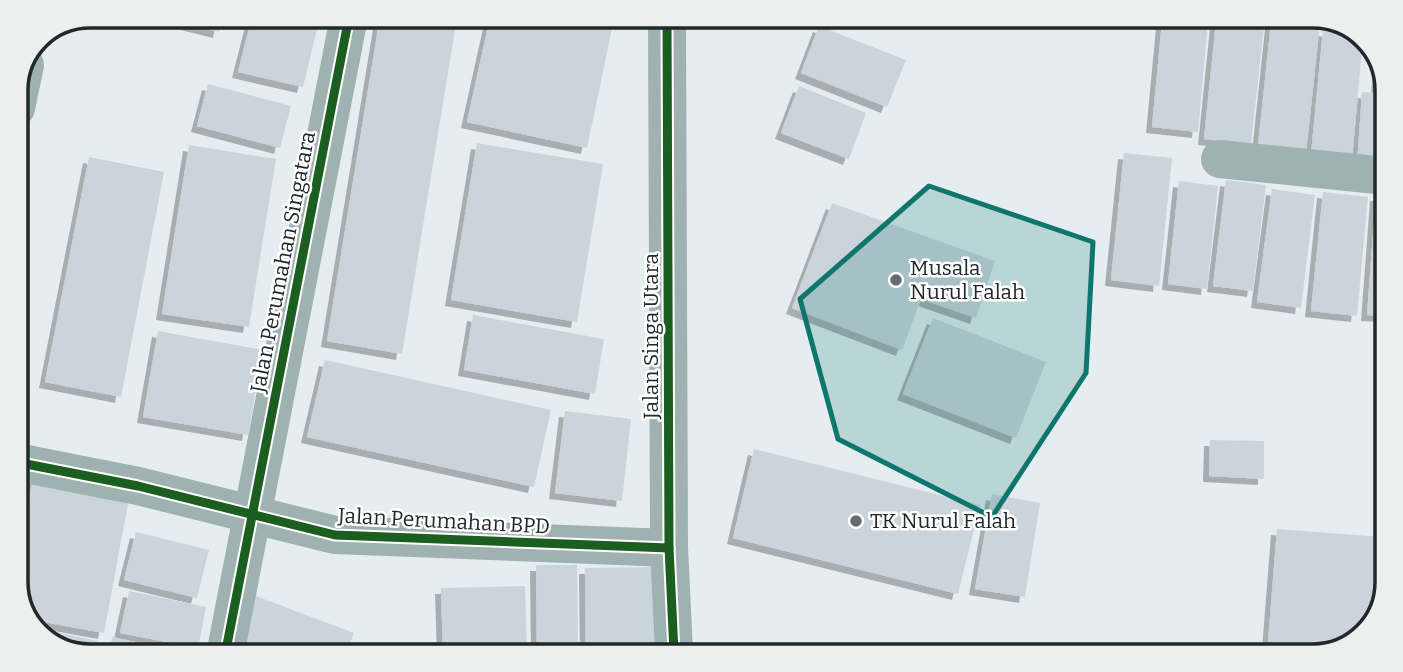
<svg xmlns="http://www.w3.org/2000/svg" width="1403" height="672" font-family="Bitter,serif">
<style>
.building{fill:#ccd4db;filter:url(#shadow)}
.lines{fill:none;stroke-linecap:round;stroke-linejoin:round}
.minor{stroke:#9fb2b1;stroke-width:38}
.cycleway-casing{stroke:#fff;stroke-width:13}
.cycleway{stroke:#1b5e20;stroke-width:9}
.marked{fill:#0f766e;fill-opacity:0.2;stroke:#0f766e;stroke-width:5;stroke-linejoin:round}
.poi-dot{fill:#666c6f;stroke:#fff;stroke-width:2.5}
.labels{text-anchor:middle;stroke-width:5;stroke-linejoin:round;paint-order:stroke}
.street-label{font-size:21px;fill:#222729;stroke:#fff}
.poi-label{font-size:21px;fill:#222729;stroke:#fff;text-anchor:start}
.rim{fill:none;stroke:#222729;stroke-width:3.5}
</style>
<defs>
<filter id="shadow"><feDropShadow dx="-6" dy="6" stdDeviation="0" flood-color="#0004"/></filter>
</defs>
<rect width="100%" height="100%" fill="#e5edf0"/>
<g class="building">
<path d="M154,16L222,17L219,32Z"/>
<path d="M252,17H320L303,87L238,72Z"/>
<path d="M380,17L457,18L402,354L327,341Z"/>
<path d="M490,18L614,19L587,148L467,122Z"/>
<path d="M1162,22H1208L1198,132L1152,127Z"/>
<path d="M1216,22L1264,27L1251,144L1204,139Z"/>
<path d="M1271,23H1320L1306,152L1258,146Z"/>
<path d="M819,26L906,60L887,107L801,73Z"/>
<path d="M1323,30L1357,33L1363,38L1352,159L1311,155Z"/>
<path d="M1379,61L1387,85V90L1377,89Z"/>
<path d="M208,84L291,106L280,148L197,126Z"/>
<path d="M799,86L866,113L849,159L781,133Z"/>
<path d="M1362,92L1387,94L1386,168L1357,166Z"/>
<path d="M477,143L603,164L577,322L451,300Z"/>
<path d="M189,145L276,159L249,327L162,314Z"/>
<path d="M1124,153L1172,158L1159,286L1111,280Z"/>
<path d="M89,157L164,172L121,397L45,382Z"/>
<path d="M1226,180L1266,185L1253,291L1213,286Z"/>
<path d="M1179,181L1218,186L1207,289L1168,284Z"/>
<path d="M1272,189L1315,195L1301,308L1257,302Z"/>
<path d="M1323,192L1368,197L1357,316L1311,311Z"/>
<path d="M1376,195H1386L1384,316L1367,315Z"/>
<path d="M832,203L995,261L976,318L921,299L902,350L792,308Z"/>
<path d="M473,315L604,339L595,394L464,370Z"/>
<path d="M933,318L1046,362L1016,438L903,394Z"/>
<path d="M158,331L263,350L248,435L143,417Z"/>
<path d="M325,360L551,410L534,487L307,437Z"/>
<path d="M565,411L631,419L622,501L555,493Z"/>
<path d="M1210,440L1264,441V479L1209,476Z"/>
<path d="M754,449L980,505L958,594L733,538Z"/>
<path d="M34,471L131,488L104,633L27,619L16,588V574Z"/>
<path d="M992,494L1040,503L1025,597L975,589Z"/>
<path d="M1277,529L1381,537L1380,615L1354,644L1314,656H1267Z"/>
<path d="M136,532L209,550L197,598L124,580Z"/>
<path d="M536,565H577L578,651H537Z"/>
<path d="M656,567L657,652H586L585,568Z"/>
<path d="M525,586L527,652L443,651L441,588Z"/>
<path d="M129,591L206,607L198,648L120,633Z"/>
<path d="M251,594L354,633L347,651L235,650Z"/>
<path d="M32,627L98,641L97,649H57Z"/>
<path d="M112,637L162,648V649H110Z"/>
<path d="M935,646L965,653V654H933Z"/>
</g>
<g class="lines">
<g class="minor">
<path d="M667,19L669,548L674,652"/>
<path d="M16,108L25,65"/>
<path d="M1220,159L1386,176"/>
<path d="M16,462L138,486L335,535L669,548"/>
<path d="M226,650L349,17"/>
</g>
<g class="cycleway-casing">
<g id="cycleway">
<path d="M667,19L669,548L674,652"/>
<path d="M16,462L138,486L335,535L669,548"/>
<path d="M226,650L349,17"/>
</g>
</g>
<use href="#cycleway" class="cycleway"/>
</g>
<path class="marked" d="M929,186L1093,242L1086,373L992,517L838,439L800,299Z"/>
<g class="poi-dot">
<circle cx="896" cy="280" r="7"/>
<circle cx="856" cy="521" r="7"/>
</g>
<g class="labels">
<g class="street-label">
<text transform="translate(283 262) rotate(-79)" y="7">Jalan Perumahan Singatara</text>
<text transform="translate(651 336) rotate(-90)" y="7">Jalan Singa Utara</text>
<text transform="translate(444 521) rotate(3)" y="7">Jalan Perumahan BPD</text>
</g>
<g class="poi-label">
<text x="910" y="275">Musala<tspan x="910" dy="24">Nurul Falah</tspan></text>
<text x="870" y="528">TK Nurul Falah</text>
</g>
</g>
<path d="M0 0H1403V672H0ZM90 28H1313A62 62 0 0 1 1375 90V582A62 62 0 0 1 1313 644H90A62 62 0 0 1 28 582V90A62 62 0 0 1 90 28Z" fill="#edeeee" fill-rule="evenodd"/>
<path class="rim" d="M90 28H1313A62 62 0 0 1 1375 90V582A62 62 0 0 1 1313 644H90A62 62 0 0 1 28 582V90A62 62 0 0 1 90 28Z"/>
</svg>
